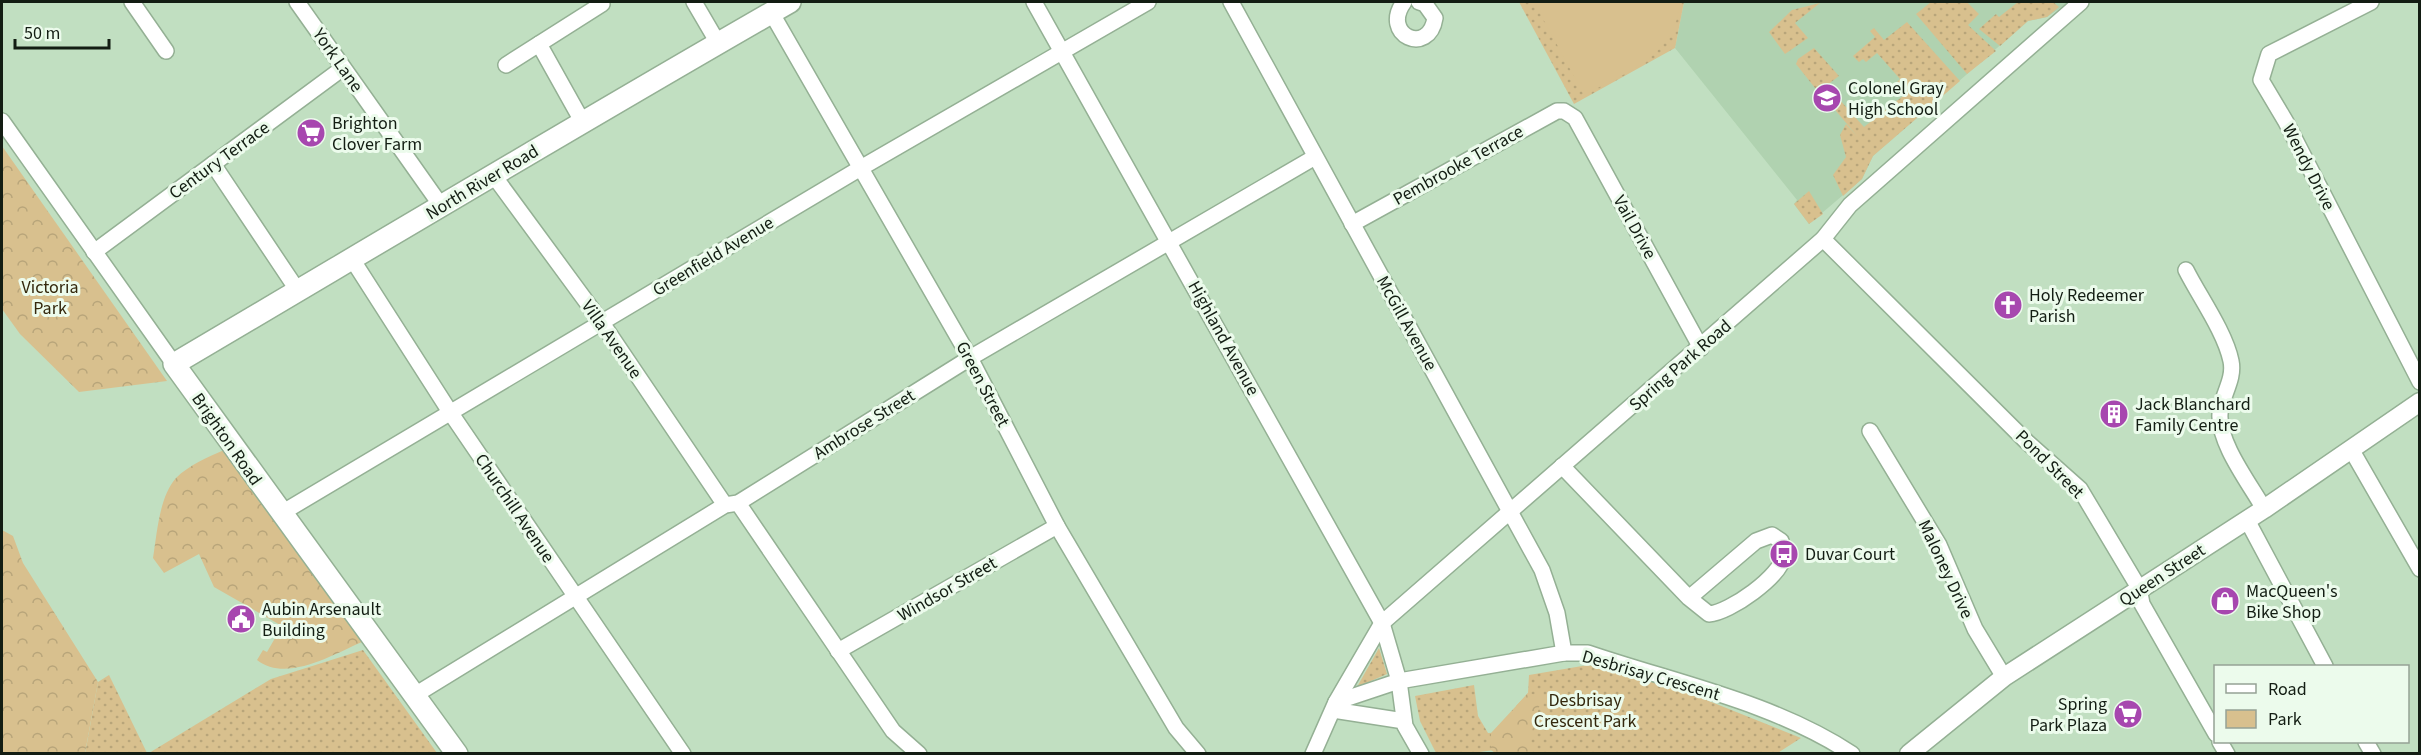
<svg xmlns="http://www.w3.org/2000/svg" width="2421" height="755" font-family="'Source Sans 3',sans-serif">
<style>
.built{fill:#b0d2b0}
.green{fill:url(#green-dots)}
.forest{fill:url(#forest-crowns)}
.pitch{fill:#d8c08e}
.lines{fill:none;stroke-linecap:round;stroke-linejoin:round}
.minor-casing{stroke:#94b094;stroke-width:18}
.tertiary-casing{stroke:#94b094;stroke-width:21}
.secondary-casing{stroke:#94b094;stroke-width:24}
.minor{stroke:#fff;stroke-width:15}
.tertiary{stroke:#fff;stroke-width:18}
.secondary{stroke:#fff;stroke-width:21}
.labels{text-anchor:middle;stroke-width:6;stroke-linejoin:round;paint-order:stroke}
.street-label{font-size:18px;fill:#131d13;stroke:#ecfbec}
.poi-label{font-size:18px;fill:#131d13;stroke:#ecfbec;text-anchor:start}
.park-label{font-size:18px;fill:#34280d;stroke:#ecfbec}
</style>
<defs>
<pattern id="green-dots" width="8" height="8" patternUnits="userSpaceOnUse" patternTransform="scale(1.5)"><rect width="8" height="8" fill="#d8c08e"/><path d="M2 2h.1M6 6h.1" fill="none" stroke="#b8a57a" stroke-width="1.8" stroke-linecap="round"/></pattern>
<pattern id="forest-crowns" width="20" height="18" patternUnits="userSpaceOnUse" patternTransform="scale(1.5)"><rect width="20" height="18" fill="#d8c08e"/><path d="M2 6a3 3 0 1 1 6 0M12 15a3 3 0 1 1 6 0" fill="none" stroke="#b8a57a"/></pattern>
</defs>
<rect width="100%" height="100%" fill="#c1dfc1"/>
<path class="built" d="M1684,2H2069L2047,17L2028,21L1873,156L1862,179L1809,224L1794,204L1797,200L1675,48Z"/>
<g class="green">
<path d="M1519,2H1684L1675,48L1574,104Z"/>
<path d="M1931,2H1967L1979,14L1968,25L1996,51L1967,74L1916,14Z"/>
<path d="M2018,2H2053L2059,7L2047,17L2028,21L2000,46L1979,29L1996,14L1999,17Z"/>
<path d="M1820,3L1795,23L1808,38L1785,54L1769,32L1792,10Z"/>
<path d="M1907,22L1960,81L1873,156L1862,179L1843,196L1833,175L1846,157L1840,135L1846,124L1857,136L1831,105L1832,100L1838,98L1864,127L1903,96L1900,92L1903,89L1897,82L1900,79L1877,53L1866,62L1863,59L1859,62L1853,56L1875,37L1870,31L1874,28L1884,40Z"/>
<path d="M1814,48L1839,76L1822,89L1815,88L1796,64L1798,59Z"/>
<path d="M1809,191L1823,214L1809,224L1794,204Z"/>
<path d="M1379,648L1387,674L1357,687Z"/>
<path d="M363,650L437,753H149L271,679Z"/>
<path d="M1588,665L1674,687L1801,738L1776,754H1526L1524,746L1472,753H1436L1420,721L1415,696L1474,685L1478,716L1488,733L1510,732L1518,724L1516,706L1528,693L1529,675Z"/>
<path d="M109,675L147,753L85,754L98,682Z"/>
</g>
<g class="forest">
<path d="M2,146L167,381L79,392L20,334L2,309Z"/>
<path d="M224,450L362,642C332,655 286,683 257,660L263,650L267,652L282,626L214,587L199,554L164,573L153,558C157,534 159,497 176,478C189,465 208,457 224,450Z"/>
<path d="M2,530L13,536L23,563L98,682L85,753H2Z"/>
<path d="M1528,693L1542,697L1530,738L1533,753H1495L1491,750V733Z"/>
</g>
<path class="pitch" d="M1534,2H1680C1676,56 1626,73 1584,95Z"/>
<g class="lines">
<g class="minor-casing">
<g id="minor">
<path d="M132,2L166,51"/>
<path d="M297,2L442,207"/>
<path d="M694,2L718,43"/>
<path d="M1034,2L1382,623L1399,681L1405,726L1421,754"/>
<path d="M1231,2L1542,570L1557,613L1564,653"/>
<path d="M1404,2C1380,35 1429,57 1435,18L1425,4L1419,2"/>
<path d="M2371,2L2269,54L2261,80L2286,122L2420,382"/>
<path d="M771,12L970,358L1057,526L1176,728L1198,754"/>
<path d="M539,44L582,121"/>
<path d="M506,65L602,4"/>
<path d="M2,121L174,364"/>
<path d="M213,164L298,291"/>
<path d="M494,176L602,323L725,505"/>
<path d="M1352,224L1557,111H1564L1575,118L1701,348"/>
<path d="M1823,239L2027,442L2080,489L2139,588L2142,604L2216,734"/>
<path d="M94,252L343,68"/>
<path d="M352,259L450,412L683,754"/>
<path d="M2186,270C2199,296 2225,332 2231,361C2235,380 2221,396 2220,414C2218,443 2250,484 2264,509"/>
<path d="M1870,431L1939,545L1975,629L2004,677"/>
<path d="M2351,449L2420,569"/>
<path d="M1562,466L1689,598L1709,614C1729,613 1782,576 1784,555C1784,551 1782,545 1781,541L1772,535L1756,541L1689,598"/>
<path d="M738,503L893,731L919,754"/>
<path d="M280,514L859,169L1148,2"/>
<path d="M2247,520L2325,666"/>
<path d="M838,651L1057,526"/>
<path d="M415,695L725,505L738,503L970,358L1315,157"/>
<path d="M1336,702L1399,681L1564,653H1588C1676,683 1773,702 1852,754"/>
<path d="M1333,710L1404,721"/>
<path d="M2220,742L2227,754"/>
<path d="M2366,742L2373,754"/>
<path d="M1313,754L1336,702L1382,623L1823,239L1850,205L2081,2"/>
</g>
</g>
<g class="tertiary-casing">
<path id="tertiary" d="M1909,754L2004,677L2264,509L2420,402"/>
</g>
<g class="secondary-casing">
<path id="secondary" d="M457,754L174,364C379,243 584,120 790,2"/>
</g>
<use href="#minor" class="minor"/>
<use href="#tertiary" class="tertiary"/>
<use href="#secondary" class="secondary"/>
</g>
<defs>
<g id="school-disc" transform="scale(1.5)"><circle r="9.5" fill="#a747af" stroke="#ecfbec"/><path d="M0-5L7-2L0 1L-7-2ZM-4 1L0 2.5L4 1V4Q0 6-4 4Z" fill="#fff"/></g>
<g id="supermarket-disc" transform="scale(1.5)"><circle r="9.5" fill="#a747af" stroke="#ecfbec"/><path d="M-6-5.5h2.5l.6 2H6L4.5 2H-2.5L-4.4-4H-6ZM-1.5 3.2a1.3 1.3 0 1 0 .1 0ZM3 3.2a1.3 1.3 0 1 0 .1 0Z" fill="#fff"/></g>
<g id="church-disc" transform="scale(1.5)"><circle r="9.5" fill="#a747af" stroke="#ecfbec"/><path d="M-1.2-6h2.4v3.5h3.3v2.4h-3.3V6h-2.4V-.1h-3.3v-2.4h3.3Z" fill="#fff"/></g>
<g id="building-disc" transform="scale(1.5)"><circle r="9.5" fill="#a747af" stroke="#ecfbec"/><path d="M-4-6H4V6H1V3H-1V6H-4ZM-2.5-4.3h1.7v1.8h-1.7ZM.8-4.3h1.7v1.8H.8ZM-2.5-1h1.7V.8h-1.7ZM.8-1h1.7V.8H.8Z" fill="#fff"/></g>
<g id="bus-disc" transform="scale(1.5)"><circle r="9.5" fill="#a747af" stroke="#ecfbec"/><path d="M-5-6H5V4H4V6H2V4H-2V6H-4V4H-5ZM-3.5-4V0h7V-4ZM-3.5 1.2v1.5H-2V1.2ZM2 1.2v1.5H3.5V1.2Z" fill="#fff"/></g>
<g id="shop-disc" transform="scale(1.5)"><circle r="9.5" fill="#a747af" stroke="#ecfbec"/><path d="M-5-2.5h2.3a2.7 3.5 0 0 1 5.4 0H5L5.5 6h-11ZM-1.5-2.5h3a1.5 2.3 0 0 0-3 0Z" fill="#fff"/></g>
<g id="civic-disc" transform="scale(1.5)"><circle r="9.5" fill="#a747af" stroke="#ecfbec"/><path d="M-.6-6.5H3V-4.5H.6V-3L4-1V1h2V6H-6V1h2V-1L-.6-3ZM-1.2 2.5V6h2.4V2.5Z" fill="#fff"/></g>
</defs>
<g fill-rule="evenodd">
<use href="#school-disc" x="1827" y="98"/>
<use href="#supermarket-disc" x="311" y="133"/>
<use href="#church-disc" x="2008" y="305"/>
<use href="#building-disc" x="2114" y="414"/>
<use href="#bus-disc" x="1784" y="554"/>
<use href="#shop-disc" x="2225" y="601"/>
<use href="#civic-disc" x="241" y="619"/>
<use href="#supermarket-disc" x="2128" y="714"/>
</g>
<g class="labels">
<g class="street-label">
<text transform="translate(338 60) rotate(55)" y="6">York Lane</text>
<text transform="translate(219 160) rotate(-36)" y="6">Century Terrace</text>
<text transform="translate(1458 165) rotate(-29)" y="6">Pembrooke Terrace</text>
<text transform="translate(2309 167) rotate(63)" y="6">Wendy Drive</text>
<text transform="translate(482 182) rotate(-31)" y="6">North River Road</text>
<text transform="translate(1635 227) rotate(61)" y="6">Vail Drive</text>
<text transform="translate(713 256) rotate(-31)" y="6">Greenfield Avenue</text>
<text transform="translate(1407 323) rotate(61)" y="6">McGill Avenue</text>
<text transform="translate(1224 338) rotate(61)" y="6">Highland Avenue</text>
<text transform="translate(612 339) rotate(55)" y="6">Villa Avenue</text>
<text transform="translate(1680 365) rotate(-41)" y="6">Spring Park Road</text>
<text transform="translate(983 384) rotate(62)" y="6">Green Street</text>
<text transform="translate(864 424) rotate(-32)" y="6">Ambrose Street</text>
<text transform="translate(227 439) rotate(55)" y="6">Brighton Road</text>
<text transform="translate(2050 464) rotate(45)" y="6">Pond Street</text>
<text transform="translate(515 508) rotate(56)" y="6">Churchill Avenue</text>
<text transform="translate(1946 569) rotate(65)" y="6">Maloney Drive</text>
<text transform="translate(2162 575) rotate(-33)" y="6">Queen Street</text>
<text transform="translate(947 589) rotate(-30)" y="6">Windsor Street</text>
<text transform="translate(1651 675) rotate(16)" y="6">Desbrisay Crescent</text>
</g>
<g class="poi-label">
<text x="1848" y="94">Colonel Gray<tspan x="1848" dy="21">High School</tspan></text>
<text x="332" y="129">Brighton<tspan x="332" dy="21">Clover Farm</tspan></text>
<text x="2029" y="301">Holy Redeemer<tspan x="2029" dy="21">Parish</tspan></text>
<text x="2135" y="410">Jack Blanchard<tspan x="2135" dy="21">Family Centre</tspan></text>
<text x="1805" y="560">Duvar Court</text>
<text x="2246" y="597">MacQueen's<tspan x="2246" dy="21">Bike Shop</tspan></text>
<text x="262" y="615">Aubin Arsenault<tspan x="262" dy="21">Building</tspan></text>
<text x="2107" y="710" text-anchor="end">Spring<tspan x="2107" dy="21">Park Plaza</tspan></text>
</g>
<g class="park-label">
<text x="50" y="293">Victoria<tspan x="50" dy="21">Park</tspan></text>
<text x="1585" y="706">Desbrisay<tspan x="1585" dy="21">Crescent Park</tspan></text>
</g>
</g>
<rect width="2421" height="755" fill="none" stroke="#131d13" stroke-width="6"/>
<rect x="2214" y="665" width="195" height="78" fill="#ecfbec" stroke="#95a295" stroke-width="1.5"/>
<rect x="2226" y="684" width="30" height="9" fill="#ffffff" stroke="#95a295" stroke-width="1.5"/>
<text x="2268" y="695" font-size="18" fill="#131d13">Road</text>
<rect x="2226" y="710" width="30" height="18" fill="#d8c08e" stroke="#95a295" stroke-width="1.5"/>
<text x="2268" y="725" font-size="18" fill="#131d13">Park</text>
<path d="M15 39v9h94v-9" fill="none" stroke="#131d13" stroke-width="3"/>
<text x="24" y="39" font-size="18" fill="#131d13" stroke="#ecfbec" stroke-width="4.5" paint-order="stroke">50 m</text>
</svg>
